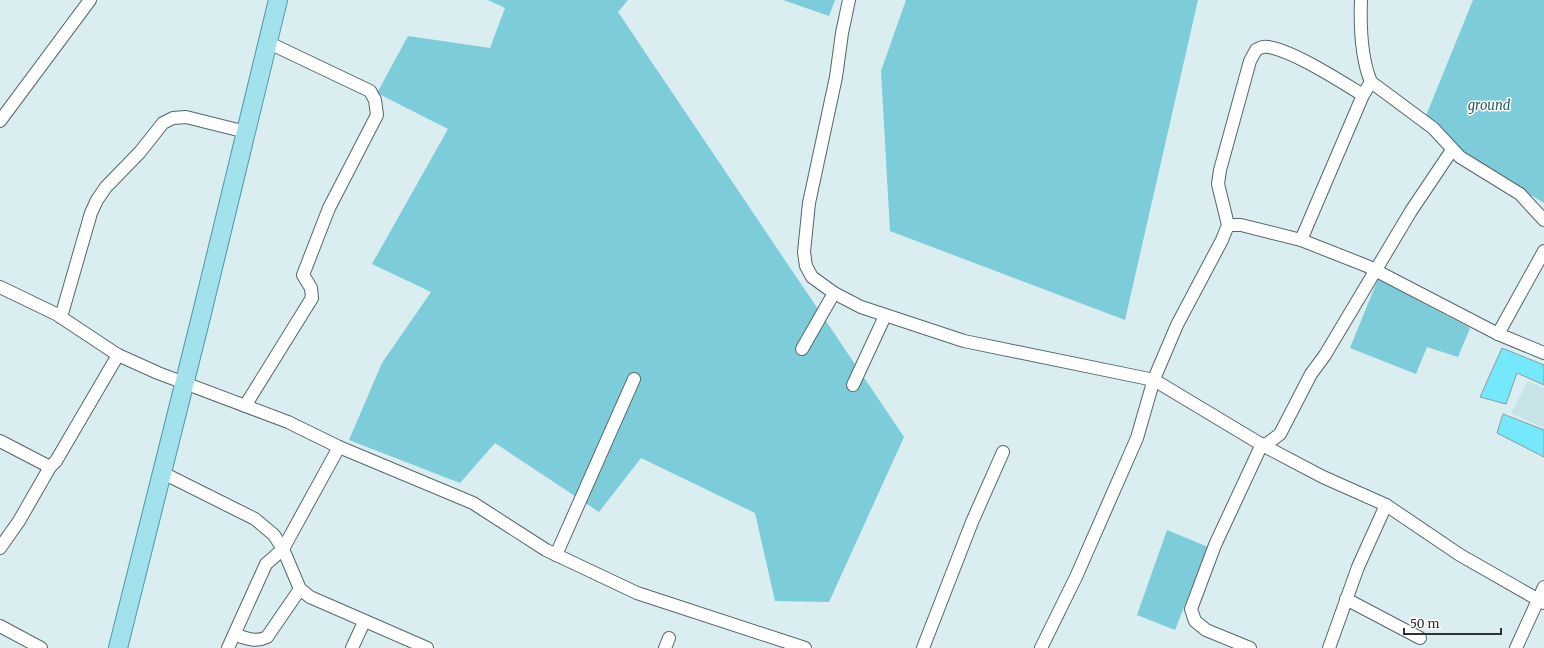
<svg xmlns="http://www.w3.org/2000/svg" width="1544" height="648" font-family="Merriweather,serif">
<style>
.built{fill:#c7e3e8}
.green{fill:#7cccda}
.building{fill:#75e8fb;stroke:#8a9ca0}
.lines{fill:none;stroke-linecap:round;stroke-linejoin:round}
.street-casing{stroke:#56676a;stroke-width:14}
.primary-casing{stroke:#5097a3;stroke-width:20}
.street{stroke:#fff;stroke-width:12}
.primary{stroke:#a2e2ec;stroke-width:18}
.labels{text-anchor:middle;stroke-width:3;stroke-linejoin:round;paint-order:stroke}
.park-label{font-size:13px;font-style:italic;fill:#2b5d65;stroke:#fff}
</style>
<rect width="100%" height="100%" fill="#daedf0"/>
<path class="built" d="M1528,381L1544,388V428L1511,413Z"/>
<g class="green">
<path d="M488,0H628L618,12L904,437L829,602L775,601L755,513L641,458L599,512L495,443L460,483L349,440L382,363L431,292L372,264L448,129L377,93L408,36L490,48L505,8Z"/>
<path d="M783,0H835L829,16Z"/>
<path d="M906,0H1198L1125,320L890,231L881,71Z"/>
<path d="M1473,0H1544V203L1421,128Z"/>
<path d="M1378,279L1470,328L1458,357L1427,347L1416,374L1350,348Z"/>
<path d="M1167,530L1208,547L1175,630L1137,615Z"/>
</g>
<g class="building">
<path d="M1502,348L1544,365V385L1517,373L1506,404L1480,397Z"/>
<path d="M1503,414L1544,430V457L1497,433Z"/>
</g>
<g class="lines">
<g class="street-casing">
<g id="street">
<path d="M849,0L842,33L836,77L809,203L804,252L806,266L812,277L834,293L861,307L964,341L1154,380L1264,446L1323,477L1386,505L1460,555L1544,603"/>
<path d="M1361,0C1360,26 1361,58 1371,82L1433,128L1460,157L1520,194L1544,220"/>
<path d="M1371,82L1363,95L1301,240L1367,266L1498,334L1544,353"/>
<path d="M0,121L90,0"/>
<path d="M1228,225H1241L1301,240"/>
<path d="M0,287L56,314L118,355L158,373L288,422L339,447L473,503L546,550L637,593L805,648"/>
<path d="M61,317L91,213L97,200L106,187L140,152L163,123L173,118L186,117L246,132"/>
<path d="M1498,334L1544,251"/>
<path d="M802,349L834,293"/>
<path d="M853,385L885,316"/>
<path d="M245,406L312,298L311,288L303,275L329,208L377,115L375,100L370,91L267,42"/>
<path d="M0,441L50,467"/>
<path d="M1264,446L1280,434L1311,374L1325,355L1411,211L1452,150"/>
<path d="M161,472L255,519L274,535L283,549L300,589L310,597L427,648"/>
<path d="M0,548L19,521L50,467L56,461L118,355"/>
<path d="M556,555L634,379"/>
<path d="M1346,599L1420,638"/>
<path d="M0,626L41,648"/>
<path d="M235,635C247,638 255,643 267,637L300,589"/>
<path d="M228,648L266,564L283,549L339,447"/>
<path d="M352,648L364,622"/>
<path d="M665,648L669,638"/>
<path d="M923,648L972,522L1003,452"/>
<path d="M1041,648L1076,577L1137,438L1154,379L1177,325L1222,240L1228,225L1218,184L1220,170L1250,61L1256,50C1259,48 1264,46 1268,47C1292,50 1340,81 1363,95"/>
<path d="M1250,648L1206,630L1195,621L1191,609L1215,545L1262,444"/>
<path d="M1329,648L1358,567L1386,505"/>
<path d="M1516,648L1544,587"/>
</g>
</g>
<g class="primary-casing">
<path id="primary" d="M118,648L200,321L278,0"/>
</g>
<use href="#street" class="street"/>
<use href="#primary" class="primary"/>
</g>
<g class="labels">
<g class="park-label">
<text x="1489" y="110">ground</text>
</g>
</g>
<path d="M1404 628v6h97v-6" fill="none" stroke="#2b3233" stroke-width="2"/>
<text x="1410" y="628" font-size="12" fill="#2b3233" stroke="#ffffff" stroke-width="3" paint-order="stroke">50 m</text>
</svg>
